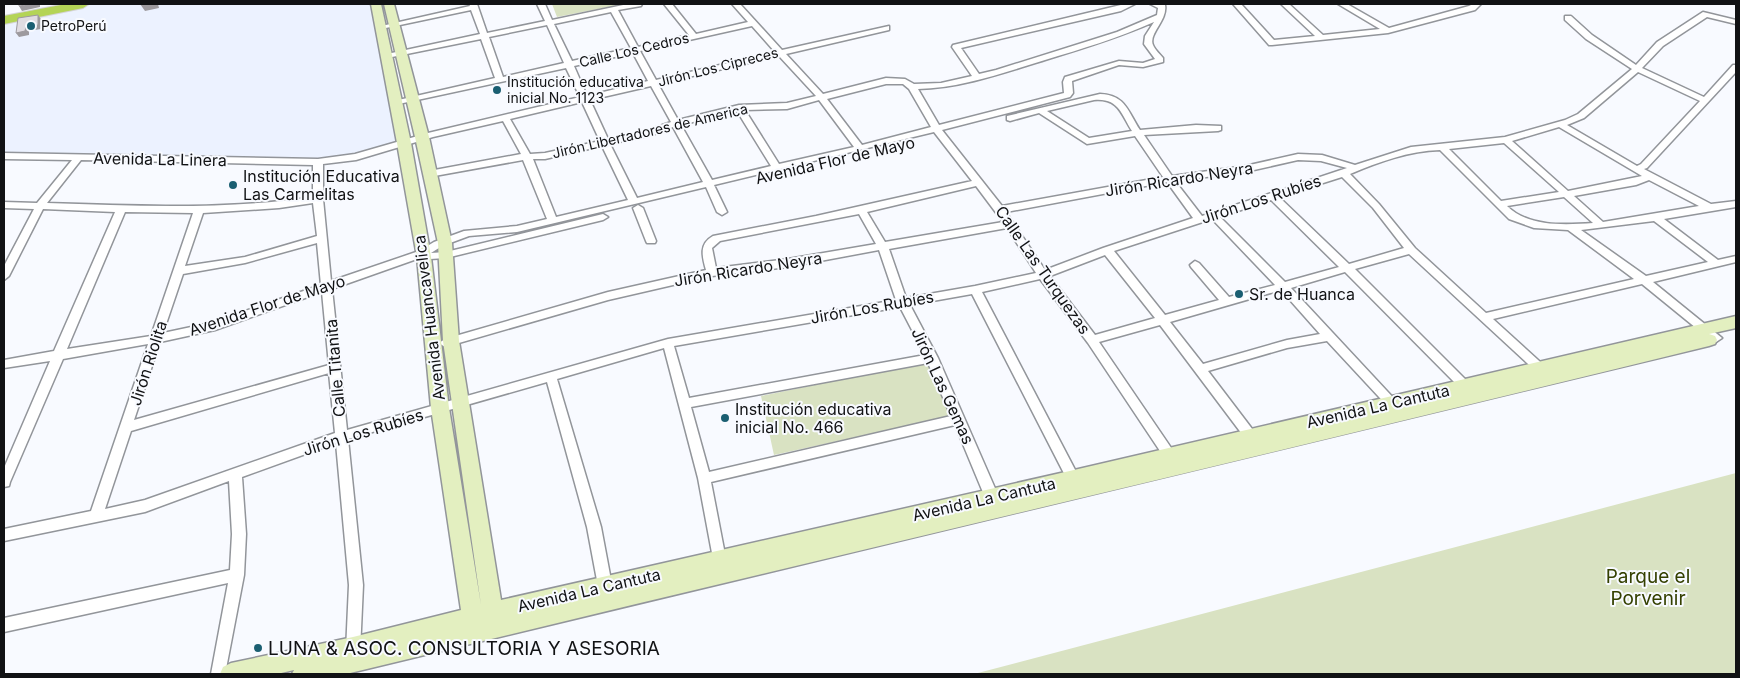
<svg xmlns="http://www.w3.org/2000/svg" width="1740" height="678" font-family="Inter,sans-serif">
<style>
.built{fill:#ecf2ff}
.green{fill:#d9e2c2}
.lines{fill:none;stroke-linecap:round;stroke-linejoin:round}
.minor-casing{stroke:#92959a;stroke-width:3}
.secondary-casing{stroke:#92959a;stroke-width:3}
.trunk-casing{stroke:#d4d4d5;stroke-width:2}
.minor{fill:#fff;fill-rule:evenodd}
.secondary{fill:#e3efc0;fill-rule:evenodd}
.trunk{fill:#b4d457;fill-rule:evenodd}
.shaded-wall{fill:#9d9a9e}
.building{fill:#e0dce2;stroke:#9d9a9e}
.poi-dot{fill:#1b5f72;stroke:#f8faff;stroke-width:2}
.labels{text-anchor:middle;stroke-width:4;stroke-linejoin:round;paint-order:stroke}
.far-poi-label{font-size:14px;fill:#111214;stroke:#f8faff;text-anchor:start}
.far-street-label{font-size:14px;fill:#111214;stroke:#f8faff}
.street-label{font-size:16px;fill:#111214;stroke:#f8faff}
.poi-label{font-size:16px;fill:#111214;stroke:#f8faff;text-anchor:start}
.near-park-label{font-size:19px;fill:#344000;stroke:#f8faff}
.near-poi-label{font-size:19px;fill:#111214;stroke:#f8faff;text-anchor:start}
</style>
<rect width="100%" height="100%" fill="#f8faff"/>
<path class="built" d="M91,4H374L401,143L366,152L317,160L4,154V22Z"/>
<g class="green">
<path d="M552,4H623L557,17Z"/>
<path d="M928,362L952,416L774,455L761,396Z"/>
<path d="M1736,473V674H974Z"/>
</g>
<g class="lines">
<g class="minor-casing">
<g id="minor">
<path d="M469,4H477L487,33L545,21L537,4H545L552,20L628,4H642L641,6L618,10L638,47L689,35L664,4H672L696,34L748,22L732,4H740L782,50L889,26V30L786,54L823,94L886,78L905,79L914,84L941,83L972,76L952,47L953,45L1125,4H1135L1121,11L961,48L979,74L996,70L1117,32L1157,15L1158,8L1150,4L1165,5C1168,20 1148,34 1153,45C1155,50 1160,54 1163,58V62L1143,67L1119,65L1072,81L1073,93L1070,97L942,130L1002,206L1163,177L1135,136L1087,144L1039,113L1010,121L1007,120V116L1100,94C1126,95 1128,112 1140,130L1196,125L1221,126V130L1218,131L1144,135L1172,176L1245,166L1298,154L1322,155L1355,165L1411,147L1505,137L1565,120L1578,114L1632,69L1586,39L1565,20V16H1571L1592,35L1636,65L1657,42L1703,12L1736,20V24L1707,17L1663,46L1642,68L1704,97L1733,65H1736V72L1647,168L1644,169L1711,204L1736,201V207L1664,219L1718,260L1736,256V262L1653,282L1722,338L1716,342L1712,341L1642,284L1493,319L1548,369L1550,372L1548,375H1540L1409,254L1355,269L1474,388L1476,391L1474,394H1466L1345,272L1291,288L1400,405L1402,408L1400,411H1392L1327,341L1287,348L1208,371L1259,438L1261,442L1259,446L1255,447L1251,446L1160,325L1099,342L1178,458L1180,462L1178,466L1174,467L1170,466L1088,343L1040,279L982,292L1083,485L1082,489L1077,490L1072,489L972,294L910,305L938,358L1001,502L999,506L994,508L989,506L987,502L955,425L711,482L727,565L725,569L720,571L715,569L698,478L664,348L557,379L601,527L613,591L611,596L606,597L601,596L599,591L587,527L547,382L348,439L363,585L360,651L358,656L353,658L348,656L346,651L349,585L336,443L242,477L246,534L244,575L225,674H211L228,583L4,632V618L230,570L232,534L229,481L145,512L4,541V529L91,511L148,344L63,359L10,482L9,486L4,487V468L50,361L4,368V360L54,351L115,212L43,209L9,276L4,280V266L34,209L4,208V202L37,203L72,160L4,159V153L318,159L355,154L428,133L580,97L566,68L394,105V101L495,78L481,39L387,58L383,56L387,54L480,34L471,10L381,29L377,27L470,6ZM611,12L631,48L572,61L554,24ZM1154,22L1145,36L1144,44L1155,59L1143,63L1119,61L1065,77L1063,82L1064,93L939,125L918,89C961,88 1003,73 1045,60C1082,49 1118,38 1154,22ZM547,25L564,63L503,77L489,37ZM752,26L775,52L656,80L640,51ZM633,53L648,81L587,96L574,66ZM779,56L816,96L787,103L739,105L678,120L658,84ZM1638,72L1700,101L1641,164L1637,166L1567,125L1584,118ZM886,84H903L909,89L931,127L862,145L827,99ZM651,86L671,122L646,131L608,139L590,100ZM819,100L854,147L779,164L745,110L787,109ZM1094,100C1119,98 1121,114 1132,131L1089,138L1047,111ZM582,102L600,141L545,153L530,154L510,119ZM737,111L771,166L712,180L681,125ZM503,121L521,154L429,171L424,174L429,177L523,160L547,219L517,226L464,231L434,242L419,251L331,281L323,199V164L356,160L433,137ZM673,127L703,182L637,198L610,144L652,135ZM1559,127L1642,176L1568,191L1512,141ZM934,132L972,181L816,216L713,236C699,244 702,256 706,270L608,292L445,339L439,343L445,347L608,300L712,276L788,267L879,250L896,300L668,339L347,430L332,289L414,260L446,258L603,220L608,217L603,214L446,252L431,253L442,246L469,236L517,232L706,187L717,212L722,215L727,212L714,185ZM1504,143L1559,192L1501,201L1449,149ZM602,146L628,200L556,217L533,159H545ZM1440,150L1509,219L1534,228L1568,230L1634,279L1486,313L1415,248L1379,204L1350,174C1379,162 1408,151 1440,150ZM81,160L313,165V197C225,210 137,206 47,203ZM1298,160L1321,161L1347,168L1202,216L1175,181L1245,172ZM1342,177L1373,208L1404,248L1349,264L1279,197ZM1649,180L1699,206L1603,222L1574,196L1636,185ZM1167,182L1193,218L1103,248L1045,270L1006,212ZM976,186L1003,222L885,242L867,212ZM1564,197L1593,223C1564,225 1528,227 1507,206ZM1271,200L1339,267L1285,282L1220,217ZM313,203L317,236L245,257L185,266L203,213L279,208ZM125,212L193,213L151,336L67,349ZM859,214L876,244L788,259L716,268L712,248L720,241ZM1212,219L1275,285L1229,297L1199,263L1195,261L1190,265L1191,267L1219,300L1165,315L1114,251ZM1654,221L1708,262L1646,276L1581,230ZM1007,228L1036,273L975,286L906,298L889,249ZM317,243L321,285L210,323L163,333L183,274L245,263ZM1105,255L1155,318L1095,335L1050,276ZM1281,290L1320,334L1287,340L1203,364L1170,322ZM322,292L329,365L134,420L160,342L215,330ZM900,307L925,355L689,398L674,346ZM928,363L951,416L709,472L691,407ZM329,373L335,433L145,500L105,509L131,431Z"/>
<path d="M1233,4H1241L1274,40L1315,36L1281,4H1289L1323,35L1380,29L1338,4H1347L1389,28L1469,6L1473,4H1481L1475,10L1388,33L1272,45H1269Z"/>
<path d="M638,205L643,208L656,241L655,243H647L646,241L633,208Z"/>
</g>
</g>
<g class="secondary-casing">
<path id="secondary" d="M371,4H381L411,143L431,257L449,408L481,605L443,341L438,243L415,137L384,4H394L429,137L452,243L459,341L501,600L1074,470L1736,316V328L1709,334L1715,336L1717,340L1715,344L1709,346C1255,458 800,564 346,674H292L294,670L277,674H220L223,667L231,663L353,637L461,610L431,408L417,257L397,143Z"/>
</g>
<g class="trunk-casing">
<path id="trunk" d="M66,4H89L83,8L4,24V16Z"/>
</g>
<use href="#minor" class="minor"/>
<use href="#secondary" class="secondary"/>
<use href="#trunk" class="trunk"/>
</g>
<g class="shaded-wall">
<path d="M32,4H40V7L22,11L19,6Z"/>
<path d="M140,4H158L159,8L145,11Z"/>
<path d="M38,15L41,19V29L29,31V35L19,37L16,33L26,27Z"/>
</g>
<g class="building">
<path d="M19,4H32L19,6Z"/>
<path d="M38,15V25L26,27L25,31L16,33L18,18Z"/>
</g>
<g class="poi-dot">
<circle cx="31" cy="26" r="5"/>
<circle cx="497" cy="90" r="5"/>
<circle cx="233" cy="185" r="5"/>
<circle cx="1239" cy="294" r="5"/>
<circle cx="725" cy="418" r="5"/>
<circle cx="258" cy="648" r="5"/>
</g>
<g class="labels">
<g class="far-poi-label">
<text x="41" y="31">PetroPerú</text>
<text x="507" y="87">Institución educativa<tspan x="507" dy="16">inicial No. 1123</tspan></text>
</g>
<g class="far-street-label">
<text transform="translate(634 50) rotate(-13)" y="5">Calle Los Cedros</text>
<text transform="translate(718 67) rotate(-14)" y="5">Jirón Los Cipreces</text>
<text transform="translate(650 131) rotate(-13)" y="5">Jirón Libertadores de America</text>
</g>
<g class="street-label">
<text transform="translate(160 159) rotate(1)" y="6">Avenida La Linera</text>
<text transform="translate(835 160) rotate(-13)" y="6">Avenida Flor de Mayo</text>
<text transform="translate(1179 179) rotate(-9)" y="6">Jirón Ricardo Neyra</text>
<text transform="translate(1261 199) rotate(-18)" y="6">Jirón Los Rubíes</text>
<text transform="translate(748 269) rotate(-9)" y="6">Jirón Ricardo Neyra</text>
<text transform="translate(1043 270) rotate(55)" y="6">Calle Las Turquezas</text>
<text transform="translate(267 305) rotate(-18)" y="6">Avenida Flor de Mayo</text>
<text transform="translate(872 307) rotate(-10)" y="6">Jirón Los Rubíes</text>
<text transform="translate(429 318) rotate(-97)" y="6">Avenida Huancavelica</text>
<text transform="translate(148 363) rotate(-72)" y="6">Jirón Riolita</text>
<text transform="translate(335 368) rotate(-95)" y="6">Calle Titanita</text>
<text transform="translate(943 386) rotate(65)" y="6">Jirón Las Gemas</text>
<text transform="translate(1378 406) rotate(-13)" y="6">Avenida La Cantuta</text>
<text transform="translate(363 432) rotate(-17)" y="6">Jirón Los Rubíes</text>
<text transform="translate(984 499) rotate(-13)" y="6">Avenida La Cantuta</text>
<text transform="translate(589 590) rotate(-13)" y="6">Avenida La Cantuta</text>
</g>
<g class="poi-label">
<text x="243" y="182">Institución Educativa<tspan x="243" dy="18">Las Carmelitas</tspan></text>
<text x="1249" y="300">Sr. de Huanca</text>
<text x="735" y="415">Institución educativa<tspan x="735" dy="18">inicial No. 466</tspan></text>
</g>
<g class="near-park-label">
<text x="1648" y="583">Parque el<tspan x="1648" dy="22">Porvenir</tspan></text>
</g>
<g class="near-poi-label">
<text x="268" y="655">LUNA &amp; ASOC. CONSULTORIA Y ASESORIA</text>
</g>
</g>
<rect width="1740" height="678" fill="none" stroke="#111214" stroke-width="10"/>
</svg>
